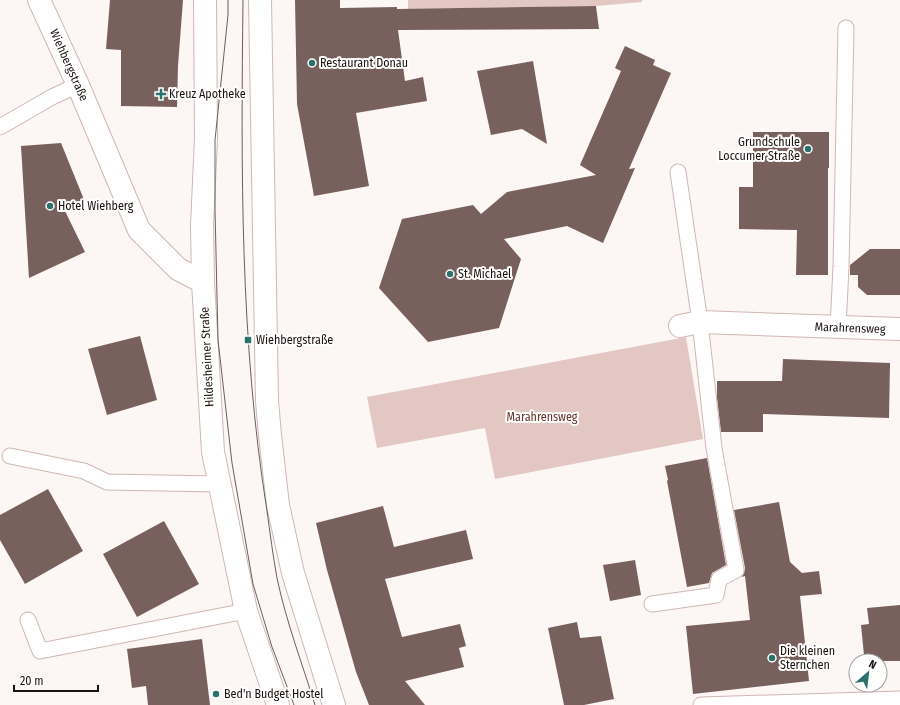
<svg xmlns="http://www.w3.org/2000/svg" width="900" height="705" font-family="'Fira Sans Condensed',sans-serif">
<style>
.green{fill:#e2c7c2}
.building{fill:#78615c}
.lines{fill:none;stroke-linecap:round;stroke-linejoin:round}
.service-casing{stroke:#d1b7b2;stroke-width:17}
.minor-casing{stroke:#d1b7b2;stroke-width:24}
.secondary-casing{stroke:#d1b7b2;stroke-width:24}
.service{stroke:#fff;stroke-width:15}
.minor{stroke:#fff;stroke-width:22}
.secondary{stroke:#fff;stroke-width:22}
.tram{stroke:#68605e;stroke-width:1}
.poi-dot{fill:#2a736d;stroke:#fff;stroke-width:1.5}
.labels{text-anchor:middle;stroke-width:4;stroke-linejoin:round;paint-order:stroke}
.poi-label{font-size:12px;fill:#1c1311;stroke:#fff;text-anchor:start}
.street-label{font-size:12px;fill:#1c1311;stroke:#fff}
.park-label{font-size:12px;fill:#65342b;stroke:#fff}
</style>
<rect width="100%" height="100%" fill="#fcf6f5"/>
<g class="green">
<path d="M408,0H642V2L596,6L408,9Z"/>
<path d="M686,337L703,439L495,479L485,428L377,448L367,397Z"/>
</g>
<g class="building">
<path d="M110,0H183L178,66L177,107L121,106V50L106,49Z"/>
<path d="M295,0H340V8L397,7V9L596,6L599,29L398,30L405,81L423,77L427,101L356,113L369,186L314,196L297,104Z"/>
<path d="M625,46L655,60L653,65L671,73L629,169L635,168L603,243L567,226L504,239L521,259L499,328L428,342L379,288L402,219L473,205L481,214L507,192L596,175L580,165L621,71L615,68Z"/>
<path d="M533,61L547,144L522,129L491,135L477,71Z"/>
<path d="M753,132H829V168H828V275H796L797,230L739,229V187H753Z"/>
<path d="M61,143L85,202L65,211L85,252L29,278L21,146Z"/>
<path d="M870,249H900V295H867L858,287V275H850V265Z"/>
<path d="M140,336L157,400L107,415L88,349Z"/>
<path d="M783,359L890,363L889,418L763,414V432H721L717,398V381H782Z"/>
<path d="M707,458L726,565L712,573L709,583L687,587L667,481L668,480L665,466Z"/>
<path d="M48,489L83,551L25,584L0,540V515Z"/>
<path d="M779,502L790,562L802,573L819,571L822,594L800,596L809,681L693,694L686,626L750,620L745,576L742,577L744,573L745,568L734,510Z"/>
<path d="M383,506L394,547L466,530L473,559L385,579L402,637L460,624L466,646L459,648L464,667L405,681L425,705H369L356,672L327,570L316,523Z"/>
<path d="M164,521L199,584L137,617L103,554Z"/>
<path d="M635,560L641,595L610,601L603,565Z"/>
<path d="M900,605V661H872V654L864,655L861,625L869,624L867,608Z"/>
<path d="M577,622L580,638L601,636L614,699L584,705H564L548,628Z"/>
<path d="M202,639L210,705H148L146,686L132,688L127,649Z"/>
</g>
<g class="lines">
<g class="service-casing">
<g id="service">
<path d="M0,127L52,97L78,85"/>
<path d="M838,328L841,267L846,28"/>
<path d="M10,456L84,471L107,482L219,484"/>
<path d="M652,604L716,595L719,579L736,570L714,448L700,322L678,172"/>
<path d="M28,620L40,651L246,611"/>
<path d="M701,705L900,699"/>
</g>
</g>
<g class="minor-casing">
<g id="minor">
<path d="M39,0L78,85L139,230L178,269L203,282"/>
<path d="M680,326L700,322L900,329"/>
</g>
</g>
<g class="secondary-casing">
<g id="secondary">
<path d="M205,0L206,138L202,226L203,282L213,452L246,611L278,705"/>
<path d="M260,0L267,401L270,435L278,505L293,573L334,705"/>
</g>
</g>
<use href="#service" class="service"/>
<use href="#minor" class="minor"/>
<use href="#secondary" class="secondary"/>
<g class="tram">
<path d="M228,0V15L215,140V209L218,340L232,463L253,584L272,647L294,705"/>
<path d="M243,0C241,170 240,342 267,511C270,533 273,556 277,578C286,621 302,663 315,705"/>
</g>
</g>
<g class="poi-dot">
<circle cx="312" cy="63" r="4"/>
<path d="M159 88h4v4h4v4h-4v4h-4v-4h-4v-4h4z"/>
<circle cx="808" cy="149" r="4"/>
<circle cx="50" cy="206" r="4"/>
<circle cx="450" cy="274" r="4"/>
<rect x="244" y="336" width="8" height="8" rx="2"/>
<circle cx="772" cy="658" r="4"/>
<circle cx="216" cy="694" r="4"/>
</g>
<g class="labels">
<g class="poi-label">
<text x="320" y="67">Restaurant Donau</text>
<text x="169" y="98">Kreuz Apotheke</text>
<text x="800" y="146" text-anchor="end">Grundschule<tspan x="800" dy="14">Loccumer Straße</tspan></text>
<text x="58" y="210">Hotel Wiehberg</text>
<text x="458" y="278">St. Michael</text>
<text x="256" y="344">Wiehbergstraße</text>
<text x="780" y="655">Die kleinen<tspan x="780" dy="14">Sternchen</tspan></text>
<text x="224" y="698">Bed'n Budget Hostel</text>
</g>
<g class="street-label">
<text transform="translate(69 65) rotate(66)" y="4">Wiehbergstraße</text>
<text transform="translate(850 328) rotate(2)" y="4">Marahrensweg</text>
<text transform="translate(207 357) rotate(-93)" y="4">Hildesheimer Straße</text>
</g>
<g class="park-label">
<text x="542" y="421">Marahrensweg</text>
</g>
</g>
<g transform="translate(868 673) rotate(28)"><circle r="19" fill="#ffffff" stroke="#a4a1a0"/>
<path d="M0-3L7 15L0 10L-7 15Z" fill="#2a736d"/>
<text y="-6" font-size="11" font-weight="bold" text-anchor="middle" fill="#1c1311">N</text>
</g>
<path d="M14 685v6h84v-6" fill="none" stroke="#1c1311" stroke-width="2"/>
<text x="20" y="685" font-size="12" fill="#1c1311" stroke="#ffffff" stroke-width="3" paint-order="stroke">20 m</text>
</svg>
